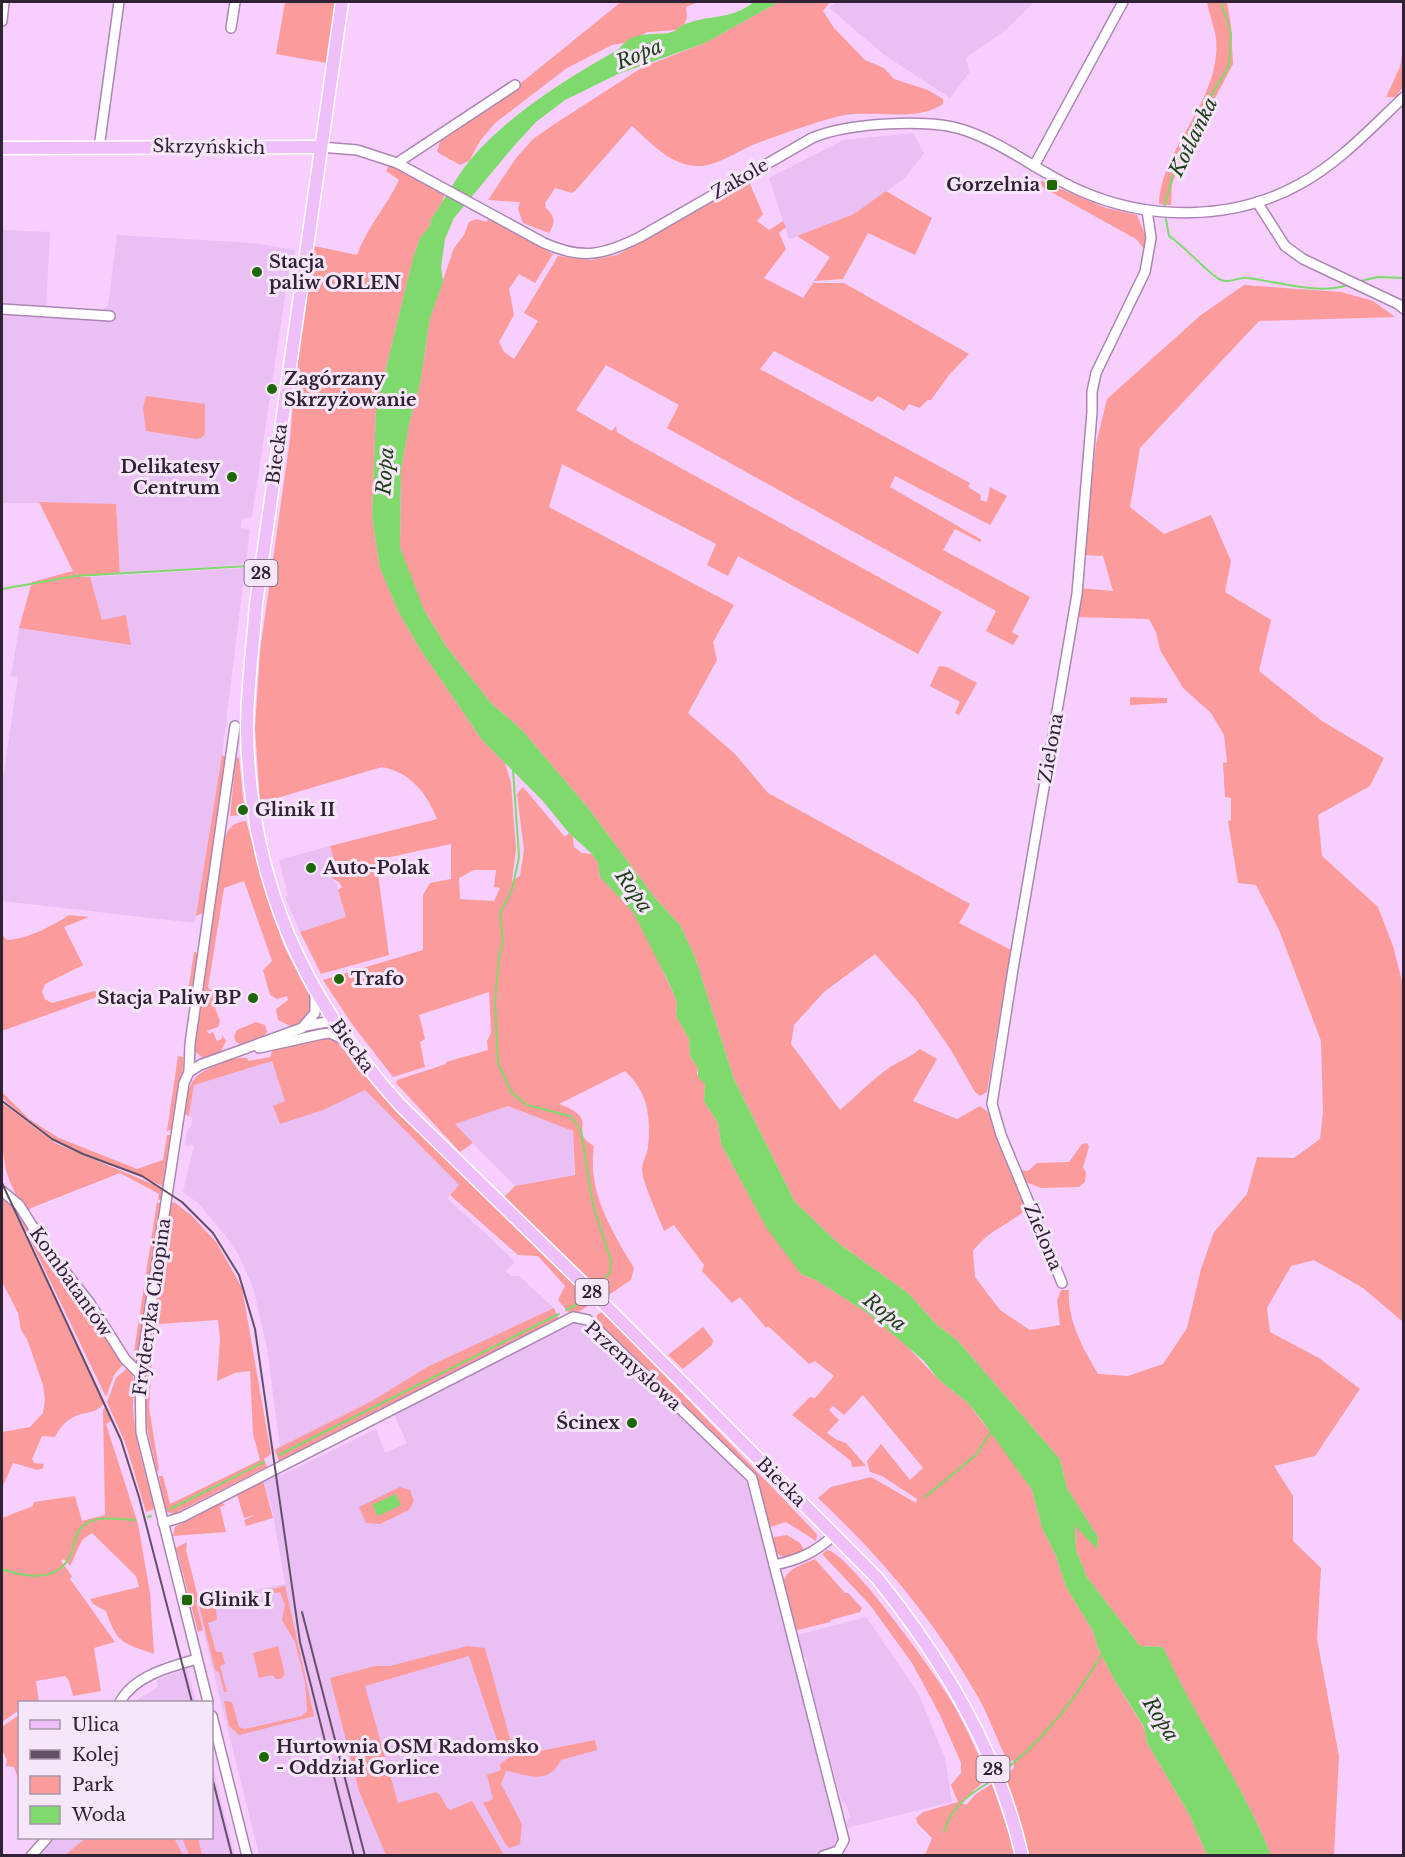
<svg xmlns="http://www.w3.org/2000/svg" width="1405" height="1857" font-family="'Libre Baskerville',serif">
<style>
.built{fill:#eabff4}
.green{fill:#fc9b9b;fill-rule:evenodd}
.water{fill:#7fd96c}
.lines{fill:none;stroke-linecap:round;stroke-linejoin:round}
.stream{stroke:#7fd96c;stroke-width:2}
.minor-casing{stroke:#ab86b3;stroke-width:12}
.major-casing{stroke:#fff;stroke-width:15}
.minor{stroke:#fff;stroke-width:9}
.major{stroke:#eebff8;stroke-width:12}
.rail{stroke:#644f69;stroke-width:2}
.poi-dot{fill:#1d6804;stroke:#f6e6f9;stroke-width:2}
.labels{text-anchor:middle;stroke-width:6;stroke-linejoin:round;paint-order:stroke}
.shield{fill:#f6e6f9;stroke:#6b5c6f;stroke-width:1.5}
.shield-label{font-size:16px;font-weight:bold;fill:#302134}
.street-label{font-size:18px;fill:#302134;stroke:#f6e6f9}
.poi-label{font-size:18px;font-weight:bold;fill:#302134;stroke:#f6e6f9;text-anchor:start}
.water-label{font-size:20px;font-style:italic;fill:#1d4016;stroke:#f6e6f9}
</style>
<rect width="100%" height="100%" fill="#f6cfff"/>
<g class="built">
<path d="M836,2H1034L1007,29L966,58L970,72L950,98L886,56L829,8Z"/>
<path d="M913,133L924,153L904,179L854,214L789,239L769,178L843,140Z"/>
<path d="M2,230L50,232L46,308L101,310L108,306L117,235L253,243L296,250L289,270L252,517L242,519L241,528L250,529L246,564L120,574L116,504L2,503Z"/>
<path d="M245,568L222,755L195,923L2,901V786L18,677L11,676L19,628L131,645L126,616L102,620L90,577Z"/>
<path d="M330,846L337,871L326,875L336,882L346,918L300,932L285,897L288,896L279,860Z"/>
<path d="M332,1042L336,1103L365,1090L459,1185L447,1198L513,1259L514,1263L506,1271L511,1276H519L554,1308L429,1366L370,1402L280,1447L267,1348L253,1287L238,1254L225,1235L198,1203L183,1192L194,1145L185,1146L187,1129L191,1127L192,1122V1117L189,1115L194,1085Z"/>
<path d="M508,1106L573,1131L574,1175L515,1186L454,1124Z"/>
<path d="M575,1321L588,1324L745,1478L773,1576L842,1841L834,1849L806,1856L259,1855L196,1602L285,1584L272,1508L263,1480L279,1473L280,1476L376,1429L385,1453L407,1443L394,1415Z"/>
<path d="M866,1617L918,1693L945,1758L952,1802L846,1828L847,1819L850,1818L847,1806L841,1800L807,1670L808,1667L806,1658L800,1654L797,1635Z"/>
<path d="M187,1668L196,1702H133L158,1687L157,1680Z"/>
<path d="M212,1765L235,1855L36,1856L53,1838H212Z"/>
</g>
<g class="green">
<path d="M285,2H336L327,63L276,54Z"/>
<path d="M621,2H698L686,7L687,17L684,25L676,30L648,32L624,43L612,45L567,68L495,123L480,141L469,161L460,165L437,152L441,138L500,100Z"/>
<path d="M779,2H830L823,11L834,28L865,60L884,68L894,79L928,90L943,99V104C915,123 873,109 840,116C812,123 779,135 753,145C736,152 715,167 697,166C670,165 651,143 632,126L576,190L572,193L555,188L545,203L546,208C555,217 556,222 549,233L523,223L518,209L520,202L488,200L516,158L533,139L553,125L643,67L705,43Z"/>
<path d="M1207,2H1227L1231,25L1233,64L1178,168L1172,184L1171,205L1159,204C1162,146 1222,100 1216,38C1214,26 1209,14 1207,2Z"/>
<path d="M1403,50V87L1396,97H1386L1400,67Z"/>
<path d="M389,165L444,195L442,203L430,221L431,224L420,238L413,258L376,409L372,517L380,568L398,611L420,649L482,740L505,763L511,783L516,849L512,881L520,876L524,850L517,794L523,787L565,837L569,833L573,837L574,847L582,853L592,854L598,863L600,877L633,911L649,940L677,1002L676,1016L689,1039L690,1056L698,1068L697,1074L705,1084L704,1101L718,1123L721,1144L763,1221L801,1274L816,1280L869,1314L905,1344L938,1379L968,1403L1014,1463L1032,1490L1042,1528L1056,1556L1066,1587L1093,1631L1098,1648L1114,1679L1144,1728L1147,1743L1189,1814L1207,1855H1029L1005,1776L1014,1768L1013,1760L1008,1762C997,1740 989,1716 977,1695C933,1619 882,1558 818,1498L831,1487L871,1477L916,1503L917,1499L882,1476L870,1472L867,1461L881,1444L910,1480L923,1468L863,1395L844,1415L833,1406L829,1410L839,1420L827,1433L837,1440L846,1443L866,1466L852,1467L851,1461L792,1415L810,1397L815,1398L834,1376L815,1361L809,1364L768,1326L766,1328L740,1297L732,1303L702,1271L704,1265L674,1225L664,1231C659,1218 642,1181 642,1170C642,1162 647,1155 648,1147C651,1117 648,1092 625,1071L559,1104C598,1118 573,1128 587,1141C589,1143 592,1144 594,1147C587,1192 612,1231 634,1268L631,1280L607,1296L504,1197L515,1186L575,1175L573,1131L508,1106L455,1124L473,1143L460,1152L396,1083L397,1080L446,1064V1062L488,1050L487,1041L491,1033L489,992L419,1015L425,1039L420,1042L425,1067L393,1077L352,1024L323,980L423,950V895L430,883L451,879V844L376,860L389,955L321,974L300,932L346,917L338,890L342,887L339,882L326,875L337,871L330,846L437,819C426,792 411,773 382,767L260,803L255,728L260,651L290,439L296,366L304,306L315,269L314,246L357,255C367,227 387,206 399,180L386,171ZM474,870H496L494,887L500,888L494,901L460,899L459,878Z"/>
<path d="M1037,179L1106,208L1137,215L1145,235L1146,251L1136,239L1044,188Z"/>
<path d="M749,182L763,214L757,221L769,230L783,221L786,227L779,233L786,249L764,278L803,298L813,283H844L969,354L949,375L931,400H928L919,408L909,404L904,411L878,396L872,402L774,351L760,369L970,483L968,487L981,495L980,500L987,502L990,487L1007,496L990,525L895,476L890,487L982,540L980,542L955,529L943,550L1030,597L1012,632L1019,636L1013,645L986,631L996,611L667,428L679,405L606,365L576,410L612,431L616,426L617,432L630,440L942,612L918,654L738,556L728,576L707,565L716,544L562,464L549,507L734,605L713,642L717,660L688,713L735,754L768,793L970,904L959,923L1011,950L987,1092L980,1096L975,1092L951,1050L917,1001L875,954L824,992L794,1025L791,1044L840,1110C857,1096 873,1078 892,1066C902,1060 911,1057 920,1049L937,1059L913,1101L957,1119L980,1106L988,1112L1029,1207C1008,1226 991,1228 973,1251L975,1277L1000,1310L1030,1330L1060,1325L1057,1301L1061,1290H1069C1067,1321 1083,1348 1098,1374L1128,1376L1163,1364L1187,1328L1201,1269L1214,1232L1247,1194L1257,1157L1294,1158L1320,1139L1323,1112L1321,1041L1279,930L1256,885L1238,883L1228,821L1231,820V798L1225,797L1223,763L1227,762L1224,735L1211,713L1183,688L1160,650L1156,632L1149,619L1074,617L1079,588L1113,591L1103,556L1083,555L1096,444L1107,399L1201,315L1244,285L1341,292L1373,301L1395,317L1259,321L1140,448L1130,507L1164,534L1211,515L1231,561L1225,592L1271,620L1259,671L1322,721L1384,758L1370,786L1318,815L1322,856L1378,907L1393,946L1403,985V1322L1363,1288L1314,1260L1291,1266L1267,1308L1270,1332L1319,1358L1360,1389L1315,1456L1274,1466L1293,1496V1541L1321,1568L1317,1639L1339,1756L1334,1855H1271C1242,1782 1195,1719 1163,1647L1140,1646L1087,1577L1076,1550L1075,1525L1097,1548L1098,1537L1067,1488L1060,1459L957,1340L937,1325L908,1293L838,1243L795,1202L734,1079L695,957L680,925L655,898L589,809L521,729L491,703L446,646L424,610L411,580L400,547L401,471L409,424L420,384L430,318L454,248L464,235L469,222L477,219L487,222L488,219L553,254L535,283L519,274L509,289L514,315L499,342L504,352L514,359L538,321L524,313L558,256L591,260L617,255Z"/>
<path d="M886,191L932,218L915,255L868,233L843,279L814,281L830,257L797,236L854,214Z"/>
<path d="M146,396L205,404V434L201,438L197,439L146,431L143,408Z"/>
<path d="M39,502L116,504L120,574L80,575L79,577H90L102,620L126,615L131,645L19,628L32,582L73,571Z"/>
<path d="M939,666L947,667L977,683L959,715L955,713L960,702L930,686Z"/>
<path d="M1130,697L1167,698V703L1130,705Z"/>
<path d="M222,755L227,758L205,912L196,916Z"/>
<path d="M239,757L244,807L241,808L242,815L230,816L236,758Z"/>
<path d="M246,821L283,944L311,999V1011L304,1023L292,1027L278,1020L276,1009L288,1000L287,996L277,999L270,995L263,970L272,961L244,881L224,888L208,988L214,992L215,1007L220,1022L218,1027L207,1031L209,1034L213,1032L217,1041L222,1039V1035L226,1041L220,1053L204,1059L194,1051L220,858C224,840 225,823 246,821Z"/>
<path d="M69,915L89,917L64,927L83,965L45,984L42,992L45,999L52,1003L94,991L105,994L2,1031V935L7,940C28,939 52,926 69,915Z"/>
<path d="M194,952L199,953L191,1003L186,1004Z"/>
<path d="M256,1022L265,1025L267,1032L264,1037L242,1045L236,1042L234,1036L237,1030Z"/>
<path d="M327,1038L336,1041L381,1094L583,1292L579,1295L588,1300L586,1303L588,1306L577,1313H569L558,1300L565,1286L538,1256L518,1255L450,1195L459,1185L365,1090L323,1110L280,1124L273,1106L285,1101L272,1061L194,1085L189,1115L192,1118L184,1113C189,1083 190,1075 220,1064C229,1060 237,1057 247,1058L248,1061L270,1057L273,1049Z"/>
<path d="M178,1056L183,1057V1067L173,1129L167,1131Z"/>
<path d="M2,1092L29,1119L59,1138L137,1169L163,1160L167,1135H171L164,1187C131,1170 95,1160 61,1143C39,1131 20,1115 2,1098Z"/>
<path d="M2,1103L55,1143L157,1186L165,1192L163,1199L158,1200L159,1194L120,1173L31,1208L27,1212C0,1174 2,1152 2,1103Z"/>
<path d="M1087,1143L1089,1147L1083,1167L1086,1173L1085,1182L1079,1187L1041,1188L1023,1181L1017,1169L1028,1171L1037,1163L1069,1162L1082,1144Z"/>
<path d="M2,1195L8,1199L104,1403C93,1420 72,1404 55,1437L42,1436L32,1459L34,1463L44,1464L43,1468L38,1470L13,1463L2,1488V1432L30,1427L43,1413L45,1400L43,1385L27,1339L21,1330L18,1313L2,1282Z"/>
<path d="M12,1202L89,1310L124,1363L114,1375L106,1397Z"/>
<path d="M157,1202L161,1204L139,1357L135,1361L133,1358Z"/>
<path d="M174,1202L191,1215L217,1243L242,1288L271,1454L264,1459L267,1467L174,1514L167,1512L164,1508L159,1476H163L170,1504L260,1460L253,1434L250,1371L235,1373L217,1381L220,1339L218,1320L158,1324L152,1356L148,1355L170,1204Z"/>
<path d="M554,1308L559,1320L279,1462L275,1450L280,1447L370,1402L429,1366Z"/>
<path d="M603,1311L813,1530L817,1535L816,1541L786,1522L767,1528L754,1481L597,1323V1315Z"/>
<path d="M703,1327L713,1340L712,1345L683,1369L668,1355Z"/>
<path d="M152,1359L149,1407L159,1470L157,1472L143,1410L146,1365Z"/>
<path d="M126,1369C139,1375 133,1395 133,1407C134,1441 147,1476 154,1509L146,1512L126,1445L107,1402L116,1378Z"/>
<path d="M106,1406L111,1421L106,1424L138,1524L150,1593L154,1654C123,1643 117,1644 106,1611L93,1604L90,1599L139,1587L136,1576L92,1533L82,1540L70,1566L64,1559L61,1561L72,1576L70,1579L115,1642L94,1648L101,1691L73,1696L69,1681L65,1676L36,1681L39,1702H20L19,1710L2,1722V1518L33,1506L34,1502L75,1496L82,1521L105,1515L103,1410Z"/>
<path d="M263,1480L273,1518L246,1526L244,1520L255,1515L244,1518L237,1494Z"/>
<path d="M400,1487L410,1490L414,1501L409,1510L380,1524L366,1523L359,1507Z"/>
<path d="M221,1502L225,1505L220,1507L226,1532L173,1536L175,1527Z"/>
<path d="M787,1535L800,1543L805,1552L787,1559L774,1552L772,1541L774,1537Z"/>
<path d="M187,1542L186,1550L199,1601L196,1603L203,1630L198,1632L177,1551L176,1548Z"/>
<path d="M827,1550C849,1553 932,1670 947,1694C963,1720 976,1749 988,1777L961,1803L966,1805L976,1794L992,1784L1016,1855H925L932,1838L917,1823L916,1818L923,1812L958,1802L951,1785L961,1773V1763L940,1715L912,1663L870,1605L822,1554Z"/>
<path d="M815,1559L845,1593H848L862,1608L860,1612L831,1620L830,1622L794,1631L782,1587C785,1568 800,1566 815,1559Z"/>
<path d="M285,1586L314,1716L239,1735L229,1726L224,1701L232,1702L239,1727L245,1729L302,1716L307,1711L305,1682L295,1642L282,1620L285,1605L280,1592L270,1594L269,1590Z"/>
<path d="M215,1602L217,1620L208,1623L216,1652H222L225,1664L220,1666L227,1692H224L219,1672L215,1670L199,1606Z"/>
<path d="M278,1646L285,1674L281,1679H276L273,1675L259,1678L253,1653Z"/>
<path d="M467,1646L485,1648L510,1739L522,1738V1744L499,1746L469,1656L365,1686L398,1803L436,1792C444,1797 443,1805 450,1810L472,1801L504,1855H386L359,1791L330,1678L375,1666H390Z"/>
<path d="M19,1715H20L19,1781L14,1767L6,1766L7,1760L2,1750V1727Z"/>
<path d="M595,1740L597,1750L561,1760C547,1787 527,1774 506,1771L501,1784L522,1824L520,1844L510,1848L506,1845L483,1803L493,1799L487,1775L501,1770L500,1764L510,1757Z"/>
<path d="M86,1838H174L183,1855H65Z"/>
<path d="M182,1838H198L202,1855H189Z"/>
</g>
<g class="water">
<path d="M754,2H779L705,43L618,74L565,100L536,122L513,147L454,218L445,239L441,267L443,282L430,318L420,384L409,424L401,471L400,547L424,610L446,646L491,703L521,729L589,809L655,898L680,925L695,957L734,1079L795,1202L838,1243L908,1293L937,1325L957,1340L1060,1459L1067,1488L1098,1537L1097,1549L1075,1526L1076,1550L1087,1577L1140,1646L1163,1647C1195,1718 1242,1782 1271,1855H1207L1189,1814L1147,1743L1144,1727L1114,1679L1098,1648L1093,1631L1066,1587L1056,1556L1042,1528L1032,1490L981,1419L968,1403L938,1379L924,1361L869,1314L816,1280L801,1274L766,1227L721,1144L718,1123L704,1101L705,1084L698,1077V1068L690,1056L689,1039L676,1016L677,1002L668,981L633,912L600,877L598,863L592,854L569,833L542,800L482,740L420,649L398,611L380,568L372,517L376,409L413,258L420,238L431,224L430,221C444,201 455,178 471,159C511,113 566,79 619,49C635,27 658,38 675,31C678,29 680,26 683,25C708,14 730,21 754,2Z"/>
<path d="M396,1494L401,1505L378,1516L372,1505Z"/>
</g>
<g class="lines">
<g class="stream">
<path d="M1164,208L1175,166L1203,109L1229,66L1231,33L1221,2"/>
<path d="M1165,214L1169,236C1186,247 1209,275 1221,280C1231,284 1239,276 1248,278C1280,282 1317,295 1348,285"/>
<path d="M1356,282L1378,277L1404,278"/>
<path d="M2,589L75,576L249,566"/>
<path d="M513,769L519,857L512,890L500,913L503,941L499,957L495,1001L498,1063L511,1092L527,1105L570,1116L581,1130L593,1205L611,1261L610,1272L599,1286"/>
<path d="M566,1310L587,1299"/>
<path d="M279,1455L559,1314"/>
<path d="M925,1497L976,1455L992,1430"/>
<path d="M170,1509L264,1462"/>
<path d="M148,1517L151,1516"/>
<path d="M2,1569C27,1578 61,1583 72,1551C74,1543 76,1531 83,1526C98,1514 118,1520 136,1520"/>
<path d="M1007,1768C1045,1738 1078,1695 1102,1654"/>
<path d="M944,1832C949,1811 969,1794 988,1783"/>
</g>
<g class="minor-casing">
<g id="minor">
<path d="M2,21L4,2"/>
<path d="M231,28L235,2"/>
<path d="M320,147L357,150L397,163L544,243C582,260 604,255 640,237L812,138C847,123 929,118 964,130C1006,144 1041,174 1081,191C1149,221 1234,221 1300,184C1340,162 1371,128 1404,97"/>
<path d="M99,148L119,2"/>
<path d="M397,163L515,85"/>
<path d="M1034,166L1123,2"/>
<path d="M1257,202L1285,246L1303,259L1398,304L1404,309"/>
<path d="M2,309L110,316"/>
<path d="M305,1026L338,1020"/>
<path d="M259,1048L322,1034L330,1033L345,1040"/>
<path d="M189,1072L190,1044L235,726"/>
<path d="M2,1191L19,1205L45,1246L89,1302L125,1359L140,1374"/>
<path d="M1062,1283L1001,1135L992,1104L1013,969L1077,594L1092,412V392L1096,373L1145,272L1151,238L1147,210"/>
<path d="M163,1523L182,1517L573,1317L588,1320L752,1478L844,1840L838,1851L823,1856"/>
<path d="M774,1565C799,1560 816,1552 834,1535"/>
<path d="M120,1702C134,1676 169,1667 197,1659"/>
<path d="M208,1702L141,1432L140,1374L184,1083L189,1072L200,1065L302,1028L315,1013V992"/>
<path d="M212,1716L247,1856"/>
<path d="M31,1856L47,1838"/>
</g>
</g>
<g class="major-casing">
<g id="major">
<path d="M342,2L256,604C253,646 247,689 247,731C250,880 302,998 401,1106L602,1302L877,1578C943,1660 999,1753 1022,1856"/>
<path d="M2,148L320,147"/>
</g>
</g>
<use href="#minor" class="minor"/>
<use href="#major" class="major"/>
<g class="rail">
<path d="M2,1101L52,1139L83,1154L142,1176L182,1202L213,1233L239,1275L255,1329L300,1642L354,1856"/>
<path d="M2,1183L121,1440L139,1497L192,1702"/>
<path d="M302,1612L365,1856"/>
<path d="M212,1777L232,1856"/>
</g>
</g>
<g class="poi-dot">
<rect x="1046" y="179" width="12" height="12" rx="3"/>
<circle cx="257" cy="272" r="6"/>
<circle cx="272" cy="389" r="6"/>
<circle cx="232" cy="477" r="6"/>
<circle cx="243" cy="810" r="6"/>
<circle cx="311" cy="868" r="6"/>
<circle cx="339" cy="979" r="6"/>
<circle cx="253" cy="998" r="6"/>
<circle cx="632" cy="1423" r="6"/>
<rect x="181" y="1594" width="12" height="12" rx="3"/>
<circle cx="264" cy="1757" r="6"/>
</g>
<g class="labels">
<g class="shield">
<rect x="244.5" y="560" width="33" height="26" rx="4.5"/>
<rect x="575.5" y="1279" width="33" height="26" rx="4.5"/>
<rect x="976.5" y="1756" width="33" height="26" rx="4.5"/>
</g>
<g class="shield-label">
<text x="261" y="579">28</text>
<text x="592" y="1298">28</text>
<text x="993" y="1775">28</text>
</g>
<g class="street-label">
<text transform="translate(209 147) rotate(1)" y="6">Skrzyńskich</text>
<text transform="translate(740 179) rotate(-30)" y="6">Zakole</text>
<text transform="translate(277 454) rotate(-82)" y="6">Biecka</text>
<text transform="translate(1051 748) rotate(-80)" y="6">Zielona</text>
<text transform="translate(352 1046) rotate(54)" y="6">Biecka</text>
<text transform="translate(1043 1237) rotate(67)" y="6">Zielona</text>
<text transform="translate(71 1282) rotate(55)" y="6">Kombatantów</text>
<text transform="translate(152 1307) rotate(-82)" y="6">Fryderyka Chopina</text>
<text transform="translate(633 1366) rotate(42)" y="6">Przemysłowa</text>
<text transform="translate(781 1482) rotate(45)" y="6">Biecka</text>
</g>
<g class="poi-label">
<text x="1040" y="191" text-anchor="end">Gorzelnia</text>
<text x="269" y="268">Stacja<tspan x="269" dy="21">paliw ORLEN</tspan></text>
<text x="284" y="385">Zagórzany<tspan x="284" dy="21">Skrzyżowanie</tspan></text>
<text x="220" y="473" text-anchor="end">Delikatesy<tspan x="220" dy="21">Centrum</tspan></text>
<text x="255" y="816">Glinik II</text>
<text x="323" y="874">Auto-Polak</text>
<text x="351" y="985">Trafo</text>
<text x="241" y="1004" text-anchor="end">Stacja Paliw BP</text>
<text x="620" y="1429" text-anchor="end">Ścinex</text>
<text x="199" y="1606">Glinik I</text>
<text x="276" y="1753">Hurtownia OSM Radomsko<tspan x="276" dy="21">- Oddział Gorlice</tspan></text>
</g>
<g class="water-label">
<text transform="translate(639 54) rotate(-22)" y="7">Ropa</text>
<text transform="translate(1193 137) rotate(-64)" y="7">Kotlanka</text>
<text transform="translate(385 471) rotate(-86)" y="7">Ropa</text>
<text transform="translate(634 891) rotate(55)" y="7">Ropa</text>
<text transform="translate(885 1312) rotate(38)" y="7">Ropa</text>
<text transform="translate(1161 1719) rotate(58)" y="7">Ropa</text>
</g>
</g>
<rect width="1405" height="1857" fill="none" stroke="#302134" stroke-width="6"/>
<rect x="18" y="1701" width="195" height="138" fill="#f6e6f9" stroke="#a797aa" stroke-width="1.5"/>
<rect x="30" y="1720" width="30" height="9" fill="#eebff8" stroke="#a797aa" stroke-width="1.5"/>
<text x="72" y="1731" font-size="18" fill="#302134">Ulica</text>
<rect x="30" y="1750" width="30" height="9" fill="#644f69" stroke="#a797aa" stroke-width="1.5"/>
<text x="72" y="1761" font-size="18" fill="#302134">Kolej</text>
<rect x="30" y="1776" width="30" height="18" fill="#fc9b9b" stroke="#a797aa" stroke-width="1.5"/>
<text x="72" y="1791" font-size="18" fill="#302134">Park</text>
<rect x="30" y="1806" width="30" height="18" fill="#7fd96c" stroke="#a797aa" stroke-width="1.5"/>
<text x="72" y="1821" font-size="18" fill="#302134">Woda</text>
</svg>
